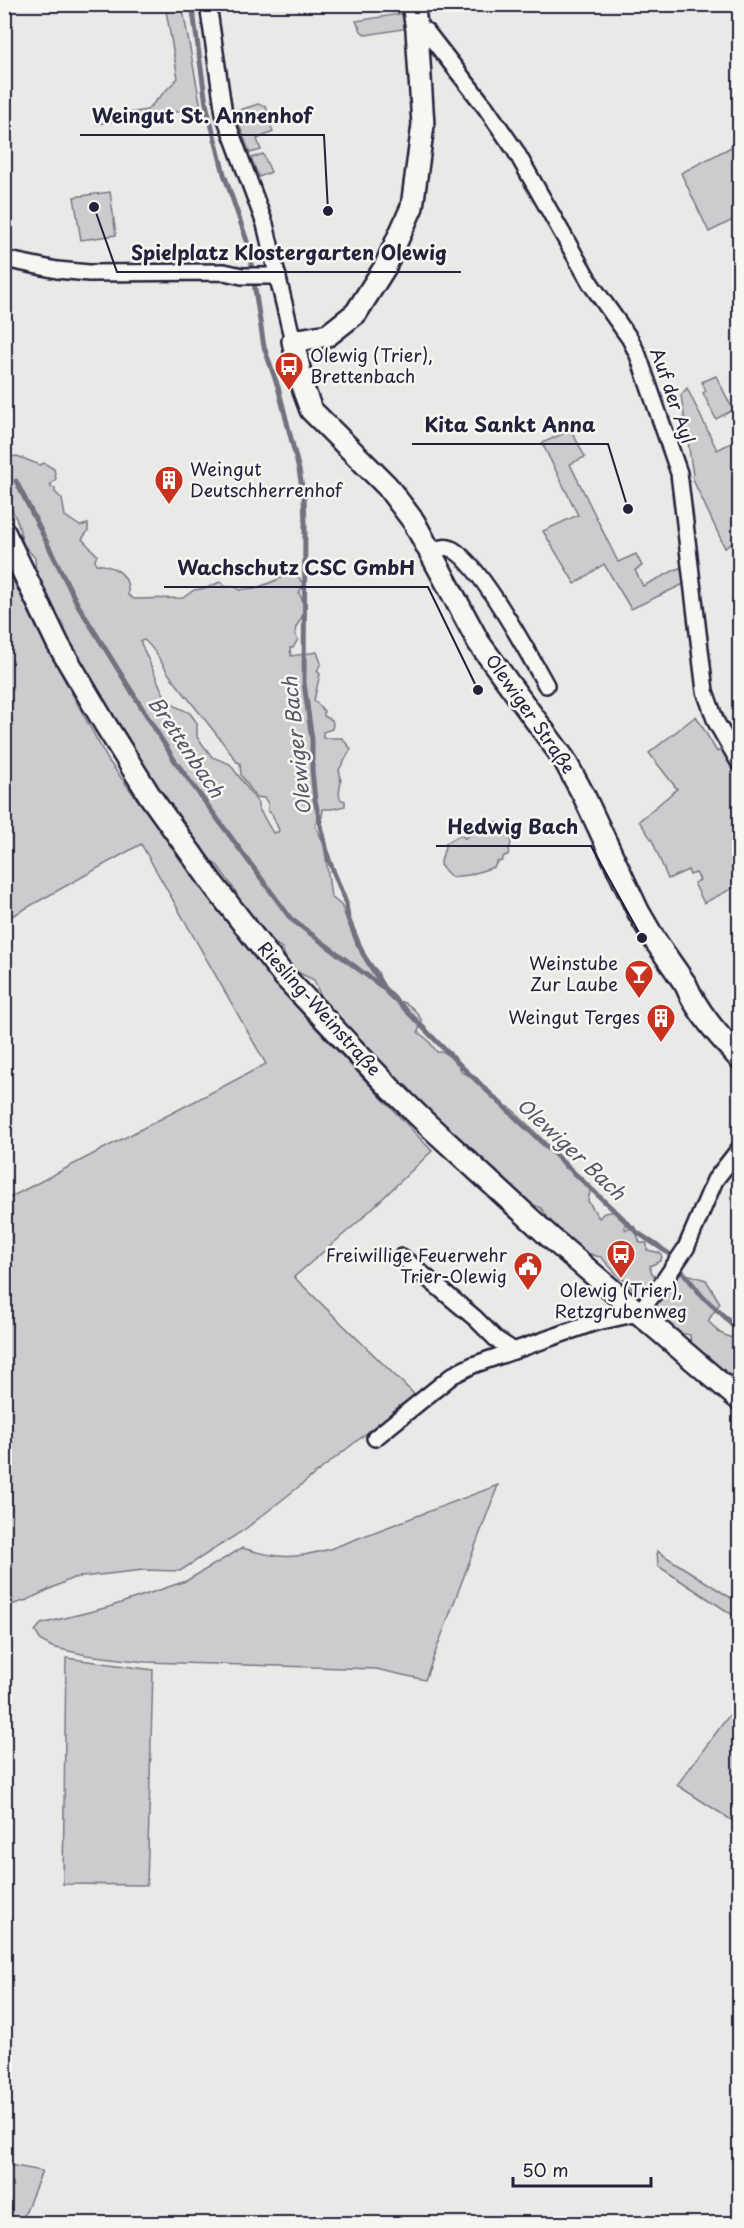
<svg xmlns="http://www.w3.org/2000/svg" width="744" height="2228" font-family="'Playpen Sans',sans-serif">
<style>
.green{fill:#ccccce;stroke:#777784;stroke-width:1.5;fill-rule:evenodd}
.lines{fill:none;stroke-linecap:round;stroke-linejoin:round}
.stream{stroke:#71717f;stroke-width:5}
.street-casing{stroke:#22223b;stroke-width:20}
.secondary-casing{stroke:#22223b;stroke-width:26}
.street{stroke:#f6f6f2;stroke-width:15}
.secondary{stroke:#f6f6f2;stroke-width:21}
.labels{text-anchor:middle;stroke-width:5;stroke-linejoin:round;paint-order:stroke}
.poi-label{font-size:18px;fill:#22223b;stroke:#f6f6f2;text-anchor:end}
.street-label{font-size:18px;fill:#22223b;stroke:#f6f6f2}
.water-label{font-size:20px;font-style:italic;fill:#565668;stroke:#f6f6f2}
.leader{fill:none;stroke:#22223b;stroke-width:2}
.callout-dot{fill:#22223b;stroke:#f6f6f2;stroke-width:2}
.callout-label{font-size:20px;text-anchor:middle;font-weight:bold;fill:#22223b;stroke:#f6f6f2;stroke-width:5;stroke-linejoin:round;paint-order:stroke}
</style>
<rect width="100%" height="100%" fill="#e9e9e7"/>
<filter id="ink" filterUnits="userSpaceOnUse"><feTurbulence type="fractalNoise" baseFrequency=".0167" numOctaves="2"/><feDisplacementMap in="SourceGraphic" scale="12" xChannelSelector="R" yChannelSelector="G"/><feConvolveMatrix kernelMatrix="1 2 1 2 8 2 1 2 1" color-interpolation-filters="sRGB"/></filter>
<g filter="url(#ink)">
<g class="green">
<path d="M165,5H182L201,108L97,124L96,118L147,110L178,78Z"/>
<path d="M406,13L409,28L366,35L361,31L356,21Z"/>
<path d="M258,104L266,107L272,123L270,124L273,132L257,139L261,150L250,153L235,114L237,111Z"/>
<path d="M739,143V217L709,232L681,173Z"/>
<path d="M263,154L271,172L259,177L251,158Z"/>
<path d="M110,192L116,235L81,240L74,197Z"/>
<path d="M716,376L733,410L716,419L703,393L706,391L702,382Z"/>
<path d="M687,388L717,450L739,439V538L725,548L694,482L681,395Z"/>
<path d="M571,430L585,457L570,464L618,562L636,554L642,566L635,570L643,586L683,566L686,583L631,609L604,564L575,584L543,531L578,515L542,443Z"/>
<path d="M17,456L40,465L44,463L54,469L56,479L50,485L51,487L55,488V492L62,499L65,516L80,526L88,524V531L82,539L97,555L95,560L96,564C116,566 130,574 128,595L134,599L183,598L194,590L207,588L220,582L226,587L234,586L240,590C246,588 253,589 259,587C270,583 280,579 290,573L298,576L303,584L299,593L304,604L303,615L296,627L295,635L298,639L293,648H290L291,656L317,652L321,663L317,671L320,674L314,700L324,711V716L332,720L333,724L332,729L323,732V738H342L351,749L339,770C344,785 337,788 340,799L345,801V806L332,809H323L322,817L315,825L324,844L331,897L341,905L357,946L378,972L385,993L392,1000C407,1001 415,1008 422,1021L418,1032L428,1040L437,1052C450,1051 460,1058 461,1072L477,1078L499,1104L509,1107L515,1112L555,1152L559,1161L564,1163V1168L571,1169L572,1175L581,1178L583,1181L591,1187L588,1201L599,1218L604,1213L618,1211L625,1218V1229L627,1230L634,1226L640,1243H647V1250L660,1253L662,1257L660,1261L650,1266L651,1272L659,1282L671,1279L680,1272L706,1280L720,1303L708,1321L720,1333L739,1341V1383L730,1381L691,1345L690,1335L665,1329L626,1281L620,1278L601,1257C589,1256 583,1248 572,1248L557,1231L541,1208L520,1198L513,1188L508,1186L488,1169L474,1150H469L448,1135L447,1127C437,1123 434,1115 427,1109C423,1105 418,1103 414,1099C409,1078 396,1086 384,1075C378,1069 373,1056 369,1049H364L325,1007L314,980L289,968L282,948L268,939L264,931L259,927L255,917L247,913L236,900V892L218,866L209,860L201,846L186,837L171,804L163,798L133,751L129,739L86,678L80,658L70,647L66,634L53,621L36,581L35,558L23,544L18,523L5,494L4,458ZM144,640C156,649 162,665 171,677C193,705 216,732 237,762L240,763L241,775L256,797L264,798L268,803V811L272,814L279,830L278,832L273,833L258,807V803L230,764L212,757L197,737V723L190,713L175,706L163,693L140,641Z"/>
<path d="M4,562L39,633L108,760L254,957L308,1020L432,1151L358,1222L294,1277L415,1395L244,1530L180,1571L143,1570L73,1578L27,1600L5,1607V1200L266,1064L141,844L5,920Z"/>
<path d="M696,716L717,752L722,749L739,780V885L704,903L694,883L700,880L696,873L690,875L688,870L668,879L652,840L639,821L677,789L649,753Z"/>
<path d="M496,822L506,826C514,839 511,842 508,855L504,856L502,861L497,862L494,867L469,875L451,877L440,865L446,843L460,835L465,838L473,832L477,826Z"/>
<path d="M498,1485L425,1680L376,1669L146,1662L86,1655L52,1647L41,1641L35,1631L41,1624L109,1607L186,1581L242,1548C279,1559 294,1559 330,1549Z"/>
<path d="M657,1551L739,1603V1619L658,1566Z"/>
<path d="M66,1658L153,1670L147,1885L63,1884Z"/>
<path d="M739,1702V1825L677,1785Z"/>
<path d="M4,2164L42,2171L21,2223H5Z"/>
</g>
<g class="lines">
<g class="stream">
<path d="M192,4L206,104L224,174L248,244L264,347L278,387L299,470L304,498L305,523L304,683L312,740V770L315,800L329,860L346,903L348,918L363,954L384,988L463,1068L638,1233L668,1253L702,1296L725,1317L740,1334"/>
<path d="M16,481L78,605L175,761L291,919L381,986"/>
</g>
<g class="street-casing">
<g id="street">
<path d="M208,4L224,114L265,224L293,341"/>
<path d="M417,30L426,31L486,108L515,150L591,284L630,339L638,355L679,473L705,691L716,722L740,764"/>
<path d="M4,259L57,270L89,273L224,272L242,276H278"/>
<path d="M431,552C437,550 443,546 449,548C476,556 531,658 546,685"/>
<path d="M402,1257L475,1318L496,1339L514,1351"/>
<path d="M375,1438L453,1375L473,1365L593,1323L638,1313L661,1285L686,1248L715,1180L740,1148"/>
</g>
</g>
<g class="secondary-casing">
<g id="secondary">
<path d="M413,4L417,30L423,125L412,207L385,267L356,313L328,335L293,341L304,391L311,410L387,486L414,522L479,643L564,759L584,796L638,911L656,942L686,985C697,1012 720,1037 740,1059"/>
<path d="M4,532L58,644L105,724L150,796L215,887L284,976L391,1089L427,1124L551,1238L740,1400"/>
</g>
</g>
<use href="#street" class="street"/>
<use href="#secondary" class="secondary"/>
</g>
</g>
<defs>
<g id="bus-pin" transform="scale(1.5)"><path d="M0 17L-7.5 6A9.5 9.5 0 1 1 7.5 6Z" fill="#c8321e" stroke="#f6f6f2"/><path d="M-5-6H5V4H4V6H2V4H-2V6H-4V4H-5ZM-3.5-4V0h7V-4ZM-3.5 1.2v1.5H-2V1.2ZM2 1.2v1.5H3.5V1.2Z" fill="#fff"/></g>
<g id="building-pin" transform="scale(1.5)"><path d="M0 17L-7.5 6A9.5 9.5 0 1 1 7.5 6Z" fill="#c8321e" stroke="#f6f6f2"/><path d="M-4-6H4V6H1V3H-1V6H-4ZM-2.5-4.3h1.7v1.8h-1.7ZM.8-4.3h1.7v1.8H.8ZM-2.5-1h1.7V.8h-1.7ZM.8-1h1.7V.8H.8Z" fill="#fff"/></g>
<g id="bar-pin" transform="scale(1.5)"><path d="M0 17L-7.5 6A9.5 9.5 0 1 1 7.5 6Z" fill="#c8321e" stroke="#f6f6f2"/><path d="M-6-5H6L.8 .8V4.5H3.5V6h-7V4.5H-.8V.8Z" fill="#fff"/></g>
<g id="civic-pin" transform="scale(1.5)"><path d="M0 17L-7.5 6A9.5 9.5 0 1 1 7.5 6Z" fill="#c8321e" stroke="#f6f6f2"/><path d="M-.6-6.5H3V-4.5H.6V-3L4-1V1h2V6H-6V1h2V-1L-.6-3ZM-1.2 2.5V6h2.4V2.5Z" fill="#fff"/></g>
</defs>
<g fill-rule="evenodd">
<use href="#bus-pin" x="289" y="366"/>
<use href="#building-pin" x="169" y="480"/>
<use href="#bar-pin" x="639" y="974"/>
<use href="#building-pin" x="661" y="1018"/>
<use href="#bus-pin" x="621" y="1254"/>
<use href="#civic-pin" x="528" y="1266"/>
</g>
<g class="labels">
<g class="poi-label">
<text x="310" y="362" text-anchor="start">Olewig (Trier),<tspan x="310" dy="21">Brettenbach</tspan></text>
<text x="190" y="476" text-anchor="start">Weingut<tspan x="190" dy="21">Deutschherrenhof</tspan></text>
<text x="618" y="970">Weinstube<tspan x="618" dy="21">Zur Laube</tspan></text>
<text x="640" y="1024">Weingut Terges</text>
<text x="507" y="1262">Freiwillige Feuerwehr<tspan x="507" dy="21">Trier-Olewig</tspan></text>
<text x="621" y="1297" text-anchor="middle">Olewig (Trier),<tspan x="621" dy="21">Retzgrubenweg</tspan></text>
</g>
<g class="street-label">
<text transform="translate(672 396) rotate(71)" y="6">Auf der Ayl</text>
<text transform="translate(530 714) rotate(55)" y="6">Olewiger Straße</text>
<text transform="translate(319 1009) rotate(48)" y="6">Riesling-Weinstraße</text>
</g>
<g class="water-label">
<text transform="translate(297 746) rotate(-96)" y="7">Olewiger Bach</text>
<text transform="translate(186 747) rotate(56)" y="7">Brettenbach</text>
<text transform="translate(571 1149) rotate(43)" y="7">Olewiger Bach</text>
</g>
</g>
<path class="leader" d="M328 211L324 135H80M94 207L117 272H461M628 509L608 444H412M478 690L428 587H164M642 938L591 846H436"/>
<g class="callout-dot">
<circle cx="328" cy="211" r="6"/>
<circle cx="94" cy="207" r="6"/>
<circle cx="628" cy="509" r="6"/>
<circle cx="478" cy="690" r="6"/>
<circle cx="642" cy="938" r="6"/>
</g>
<g class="callout-label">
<text x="202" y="123">Weingut St. Annenhof</text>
<text x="289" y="260">Spielplatz Klostergarten Olewig</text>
<text x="510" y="432">Kita Sankt Anna</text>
<text x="296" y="575">Wachschutz CSC GmbH</text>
<text x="513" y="834">Hedwig Bach</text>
</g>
<rect width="744" height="2228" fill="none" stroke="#f6f6f2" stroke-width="24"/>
<rect x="12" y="12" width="720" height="2204" fill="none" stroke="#22223b" stroke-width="2" filter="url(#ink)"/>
<path d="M513 2177v9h138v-9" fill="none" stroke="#22223b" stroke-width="3"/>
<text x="522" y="2177" font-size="18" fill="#22223b" stroke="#f6f6f2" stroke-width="4.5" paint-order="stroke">50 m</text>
</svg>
